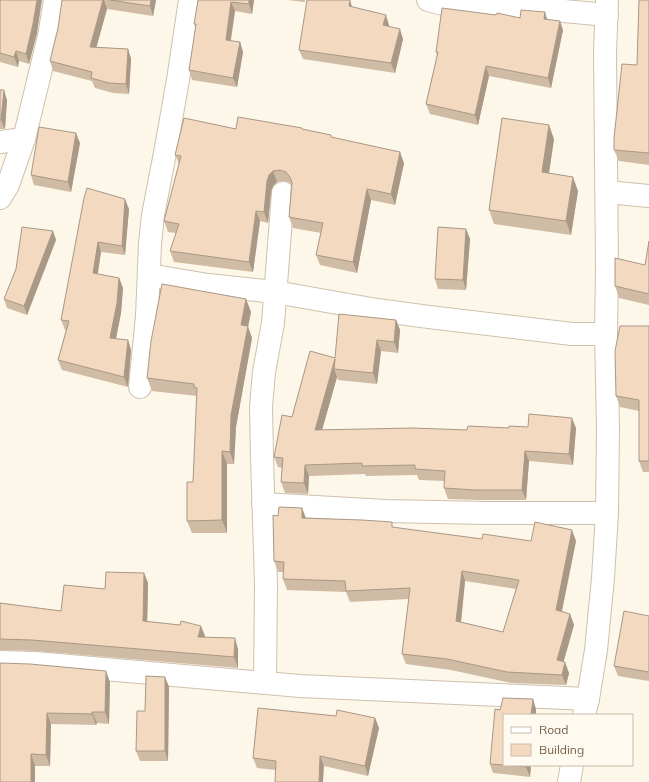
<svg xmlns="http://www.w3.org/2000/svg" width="649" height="782" font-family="Mulish,sans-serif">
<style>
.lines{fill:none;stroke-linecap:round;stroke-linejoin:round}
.street-casing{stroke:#cfc0ae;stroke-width:24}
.street{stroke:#fff;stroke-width:22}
.wall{fill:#d0bba5;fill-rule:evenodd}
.shaded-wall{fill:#a99886}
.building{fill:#f2d9c0;stroke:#a99886;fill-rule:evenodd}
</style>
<rect width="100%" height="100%" fill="#fdf7e9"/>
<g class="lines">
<g class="street-casing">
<g id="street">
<path d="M428,0L443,4L470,7H521L607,15"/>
<path d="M0,142L24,139"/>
<path d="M607,192L649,196"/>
<path d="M0,198L8,185L24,139L49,36L55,0"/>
<path d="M149,275L208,285L275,292L377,310L429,317L572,334H606"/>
<path d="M140,387L147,316L150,244L153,215L165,153L178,80L190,0"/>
<path d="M263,504L386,511L486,513H607"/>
<path d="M0,662L35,663L300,686L588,699"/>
<path d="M265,683L266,584L262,457L261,407L264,372L273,323L283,193"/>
<path d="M584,715L588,699L596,650L603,578L607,513L608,428L606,334L607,267L605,53L607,0"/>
<path d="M569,782L572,765"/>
</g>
</g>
<use href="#street" class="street"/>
</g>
<g class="wall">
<path d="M0,0L37,33L29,64L19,61L18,67L0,62Z"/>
<path d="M62,0H156L153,16L107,9L96,47L128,49L131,59L129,94L113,93L95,88L92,81L53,71L50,61L58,28Z"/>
<path d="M198,0H254L252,14L235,11L231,41L240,42L243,52L237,87L192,80L189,70L196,28L194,24Z"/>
<path d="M287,0H305V2Z"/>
<path d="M649,0V165L619,161L614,150L637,65Z"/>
<path d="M352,7L389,25V26L403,39L395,73L303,59L299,50Z"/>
<path d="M520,18L547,20L563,30L551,88L489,76L478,125L430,114L426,104L437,56L436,52Z"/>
<path d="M0,90L7,100L5,129H0Z"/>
<path d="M236,129H302L332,138L404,163L395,205L371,200L357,273L320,265L316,255L321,233L293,228L289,217L291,184L290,183L284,181L277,182L273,186L271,192L268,223L260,221L253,272L174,262L170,251L176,233L168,232L164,221L179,164L175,155Z"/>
<path d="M554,139L549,173L578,191L571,235L494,224L489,210Z"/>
<path d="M80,143L71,192L34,185L31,175Z"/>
<path d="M87,188L129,209L125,255L101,252L98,274L119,278L123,288L121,313L116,339L128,340L131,350L128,387L62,370L58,360L66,330H65L61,320Z"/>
<path d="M466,229L470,239L466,290L438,289L435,279Z"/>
<path d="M53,231L56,240L27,315L7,308L4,299Z"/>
<path d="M649,241V305L619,298L615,286L645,265Z"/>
<path d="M246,299L251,312L248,327L252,338L236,427L234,464H227V533H192L187,521L193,482L197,396L152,391L147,378Z"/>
<path d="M396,320L400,330L398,353L381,351L377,384L338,380L337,377L322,430H467L509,428H576L573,465L529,461L526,500H479L448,499L444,488L445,481L419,480L417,475L366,476L365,474L309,476L308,494L285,493L281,482L282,468L278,467L274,457L292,417L335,358Z"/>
<path d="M649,326V472H643L639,461V411L620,407L616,396Z"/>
<path d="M302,508L306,518L394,528L482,539L531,541H576L562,611L570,614L574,625L563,662L569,673L566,685L511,683L451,670L406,664L402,654L409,599L350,602L346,592L287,590L283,579L284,572H278L274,561L278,516ZM465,581L516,589L503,632L461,622Z"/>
<path d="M144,573L148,583L147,622L205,636L204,637L238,649V668L36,651L0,650V603L61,611L105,589Z"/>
<path d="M649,616V681L618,676L614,666Z"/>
<path d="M0,663L110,682L109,724L97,723L96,725L51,724L50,766H35V782H0Z"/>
<path d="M165,677L169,687L168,761H140L136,751L145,711Z"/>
<path d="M536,709L504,765H531L530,777L493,773L490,764L500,710Z"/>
<path d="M336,716L375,718L379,728L368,776L324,766L276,770L257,768L253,758Z"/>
</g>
<g class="shaded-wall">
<path d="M37,0H42L37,33L29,64L26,54Z"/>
<path d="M103,0H104L107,9L94,56L90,47Z"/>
<path d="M151,0H156L153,16L150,6Z"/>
<path d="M249,0H254L252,14L249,4Z"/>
<path d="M350,0L353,10L349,6Z"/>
<path d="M231,2L235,11L229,49L226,40Z"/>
<path d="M545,12L548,22L544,19Z"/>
<path d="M386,15L389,25L387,35L383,25Z"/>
<path d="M560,21L563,30L551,88L548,78Z"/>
<path d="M400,29L403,39L395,73L391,63Z"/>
<path d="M240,42L243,52L237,87L233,78Z"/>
<path d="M128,49L131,59L129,94L126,84Z"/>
<path d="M16,51L19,61L18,67L14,57Z"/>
<path d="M486,66L489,76L478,125L475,115Z"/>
<path d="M4,90L7,100L5,129L1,120Z"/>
<path d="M549,125L554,139L547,186L542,172Z"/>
<path d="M76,133L80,143L71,192L68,182Z"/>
<path d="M400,152L404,163L395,205L391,194Z"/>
<path d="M273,171L277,182L273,186L271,192L268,223L264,212L267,181L269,175Z"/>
<path d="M573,177L578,191L571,235L566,221Z"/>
<path d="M367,189L371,200L357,273L353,262Z"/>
<path d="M125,199L129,209L125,255L122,246Z"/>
<path d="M256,211L260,221L253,272L249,262Z"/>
<path d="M466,229L470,239L466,290L463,280Z"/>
<path d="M53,231L56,240L27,315L24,306Z"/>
<path d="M98,242L101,252L96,283L93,273Z"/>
<path d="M119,278L123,288L121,313L114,348L110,338Z"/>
<path d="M246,299L251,312L248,327L252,338L236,427L234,464L230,452L231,415L241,325Z"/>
<path d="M396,320L400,330L398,353L394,342Z"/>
<path d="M128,340L131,350L128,387L124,377Z"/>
<path d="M377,340L381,351L377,384L373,373Z"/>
<path d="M335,359L334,369L337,377L319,441L315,430Z"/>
<path d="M572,418L576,428L573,465L569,454Z"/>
<path d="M222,451L227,464V533L222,520Z"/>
<path d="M525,451L529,461L526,500L522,490Z"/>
<path d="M305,465L309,476L308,494L304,483Z"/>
<path d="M302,508L306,519L302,518Z"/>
<path d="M572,530L576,541L560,620L556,610Z"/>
<path d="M462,571L465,581L460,632L456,621Z"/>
<path d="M144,573L148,583L147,632L143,621Z"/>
<path d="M570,614L574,625L561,671L557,660Z"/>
<path d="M201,626L205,636L202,647L198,637Z"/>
<path d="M235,638L238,649V668L234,657Z"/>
<path d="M565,662L569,673L566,685L562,675Z"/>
<path d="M106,671L110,682L109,724L105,712Z"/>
<path d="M165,677L169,687L168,761L165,751Z"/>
<path d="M533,699L536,709V715H531Z"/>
<path d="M92,712L97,723L96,725L92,714Z"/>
<path d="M47,713L51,724L50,766L46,755Z"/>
<path d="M375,718L379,728L368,776L365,766Z"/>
<path d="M31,754L35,766V782H31Z"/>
<path d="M320,756L324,766L323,782H319Z"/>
<path d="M527,765H531L530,777L526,767Z"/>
</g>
<g class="building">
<path d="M0,0H37L33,24L26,54L16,51L14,57L0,53Z"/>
<path d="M62,0H103L90,47L128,49L126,84L109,83L91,78L92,72L50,61L58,28Z"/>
<path d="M110,0H151L150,6Z"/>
<path d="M198,0H249V4L231,2L226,40L240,42L233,78L189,70L196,24H194Z"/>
<path d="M307,0H350L349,6L386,15L383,25L400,29L391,63L299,50Z"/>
<path d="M639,0H649V153L614,150V138L622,64L637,65Z"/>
<path d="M442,8L496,15L497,13L520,18L521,10L545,12L544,19L560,21L548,78L486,66L475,115L426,104L438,52H436Z"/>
<path d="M0,90H4L1,120H0Z"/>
<path d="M238,117L302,128V129L331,135V137L400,152L391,194L367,189L353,262L316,255L323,223L289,217L292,183L290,177L286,172L280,170L273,171L269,175L267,181L264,212L256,211L249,262L170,251L179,224L164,221L181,156L175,155L184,118L236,129Z"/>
<path d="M502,118L549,125L542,172L573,177L566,221L489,210Z"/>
<path d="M39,127L76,133L68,182L31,175Z"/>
<path d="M87,188L125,199L122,246L98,242L93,273L119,278L117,303L110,338L128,340L124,377L58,360L69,321L61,320L84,198Z"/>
<path d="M22,227L53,231L24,306L4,299L16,269Z"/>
<path d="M438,227L466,229L463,280L435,279Z"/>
<path d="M649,241V294L615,286V258L645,265Z"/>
<path d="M162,284L246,299L241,325L248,326L231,415L230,452L222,451V520L187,521V482H193L197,388L194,387V384L147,378L151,341Z"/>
<path d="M339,314L396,320L394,342L377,340L373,373L334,369L335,359L315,430L413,428L467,430L468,426L509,428V426L528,427L529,414L572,418L569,454L525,451L522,490H475L444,488L445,471L415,469V465L362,466V463L305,465L304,483L281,482L283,458L274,457L282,415L292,417L310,351L335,358Z"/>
<path d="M620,326H649V461H639V400L616,396L615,351Z"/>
<path d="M279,507L302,508V518L362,520L392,522V527L482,539L483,534L531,541L535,522L572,530L556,610L570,614L557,660L565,662L562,675L507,672L447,659L402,654L410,588L346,591L345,581L283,579L284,562L274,561L273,515L278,516ZM462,571L519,580L503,632L456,621Z"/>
<path d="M106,572L144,573L143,621L180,625L181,621L201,626L198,637L235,638L234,657L32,640L0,639V603L61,611L64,585L105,589Z"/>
<path d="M624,611L649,616V672L614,666Z"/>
<path d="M0,663L30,664L106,671L105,712H92V714L47,713L46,755L31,754V782H0Z"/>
<path d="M146,676L165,677V751H136L137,711H145Z"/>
<path d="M503,698L533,699L531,715H504V765L490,764L495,709L500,710Z"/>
<path d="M258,708L336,716L337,710L375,718L365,766L320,756L319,782H275L276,761L253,758Z"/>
<path d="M506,765H527L526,767Z"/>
</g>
<rect x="503" y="714" width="130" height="52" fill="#fffaef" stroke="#c9bcae"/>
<rect x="511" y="727" width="20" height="6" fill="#ffffff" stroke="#c9bcae"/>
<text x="539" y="734" font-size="12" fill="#785f4c">Road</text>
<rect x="511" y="744" width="20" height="12" fill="#f2d9c0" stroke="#c9bcae"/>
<text x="539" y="754" font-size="12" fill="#785f4c">Building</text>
</svg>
